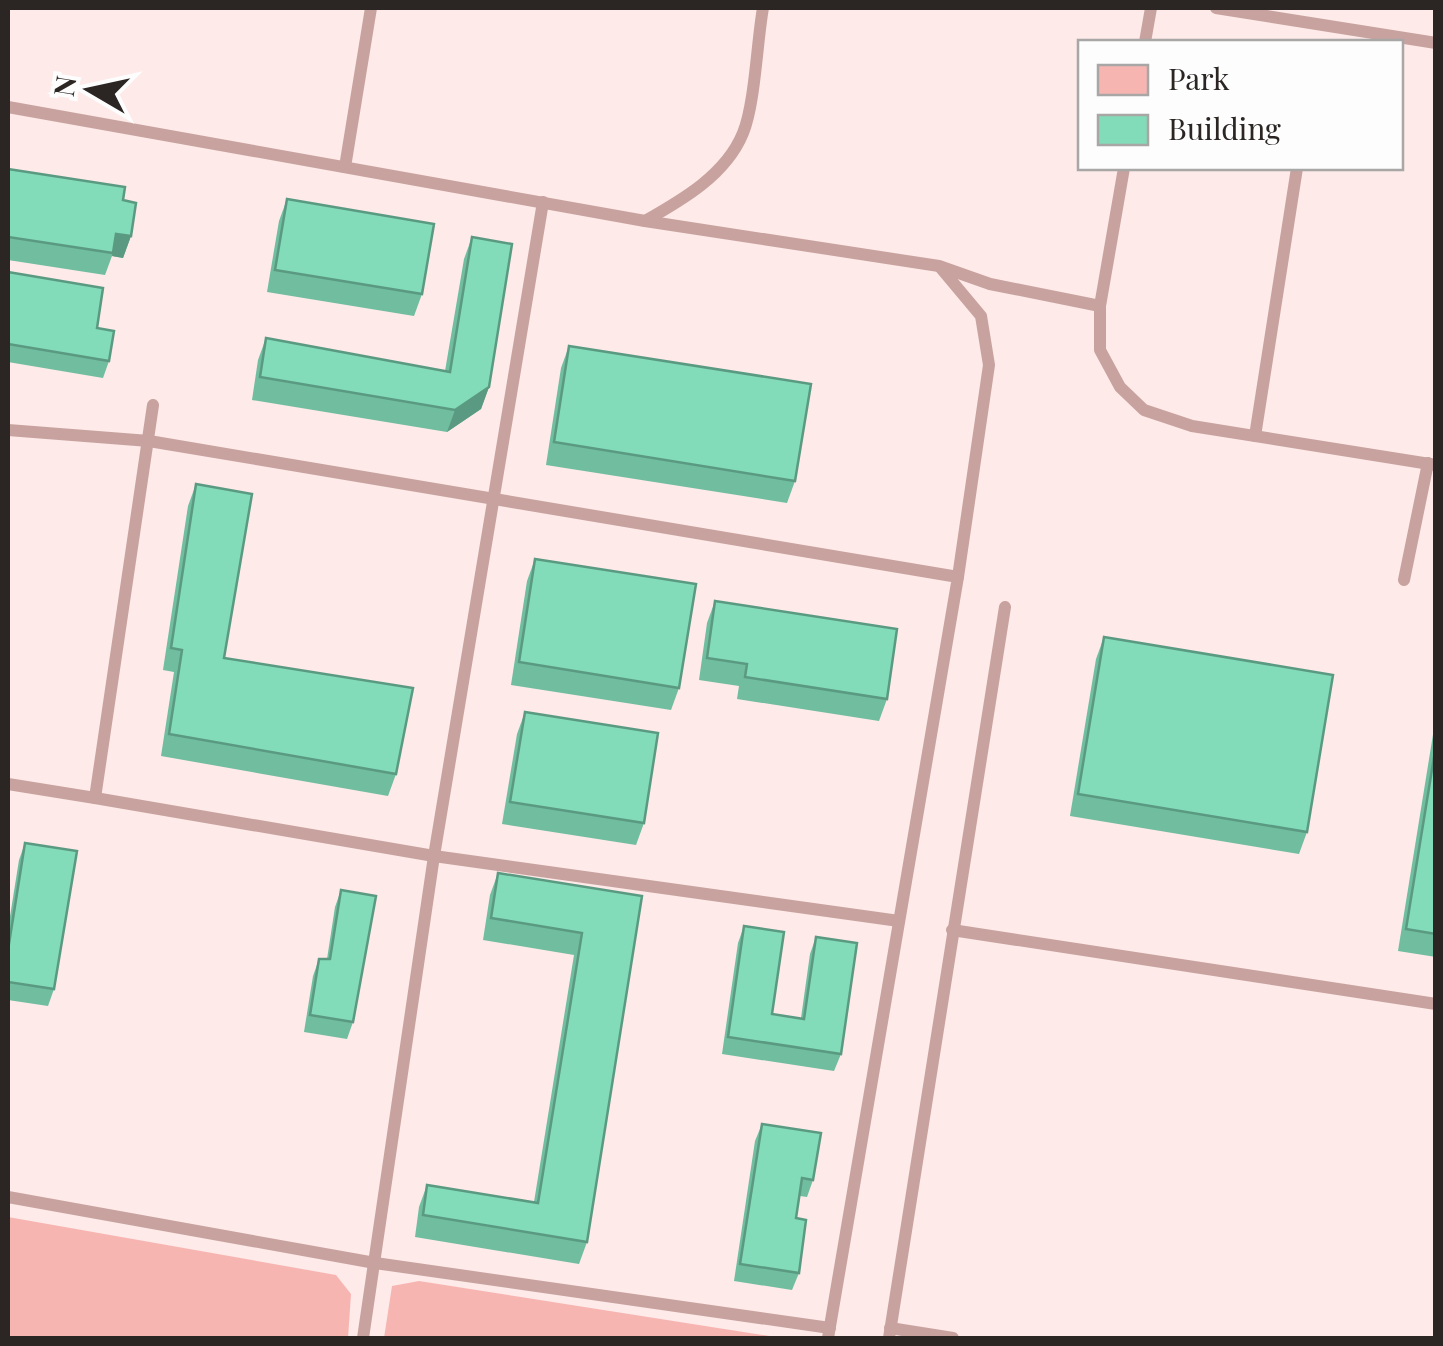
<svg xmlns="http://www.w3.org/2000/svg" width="1443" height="1346" font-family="'Playfair Display',serif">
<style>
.green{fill:#f7b5b2}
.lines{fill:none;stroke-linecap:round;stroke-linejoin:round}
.service{stroke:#c8a29f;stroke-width:12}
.wall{fill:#70bd9f}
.shaded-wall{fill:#5b9a82}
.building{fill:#82dcb9;stroke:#5b9a82;stroke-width:2.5}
</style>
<rect width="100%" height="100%" fill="#fdeae9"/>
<g class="green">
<path d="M8,1217L336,1275L351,1294L348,1338H8Z"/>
<path d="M419,1281L782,1338H384L392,1286Z"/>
</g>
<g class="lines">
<g class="service">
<path d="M1216,8L1436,43"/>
<path d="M1145,42L1151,8"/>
<path d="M8,107L645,221L939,266L990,284L1100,306"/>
<path d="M345,167L371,8"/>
<path d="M1124,168L1100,306V350L1120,387L1144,410L1192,426L1436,465"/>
<path d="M645,221C682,200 726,175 743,133C755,104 757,41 763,8"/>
<path d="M940,267L981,316L989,365L958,577"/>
<path d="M8,430L149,441L958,577L828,1338"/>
<path d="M1255,436L1297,168"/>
<path d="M1404,580L1428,463"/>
<path d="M8,784L95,798L153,405"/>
<path d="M95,798L434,856L899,921"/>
<path d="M952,930L1436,1004"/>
<path d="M8,1197L375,1263L830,1328"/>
<path d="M890,1328L953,1338"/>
<path d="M363,1338L434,856L543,202"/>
<path d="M889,1338L1005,607"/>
</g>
</g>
<g class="wall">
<path d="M8,169L123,200L131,236L123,258L112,256L105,275L8,260Z"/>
<path d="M287,199L422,294L414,316L267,292L279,221Z"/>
<path d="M472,237L489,387L481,409L447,432L252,400L258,360L266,338L445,371L464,259Z"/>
<path d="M8,272L97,328L109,361L103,378L8,362Z"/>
<path d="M569,346L795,481L787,503L546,465L561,368Z"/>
<path d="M196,484L224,658L396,774L388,796L161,756L174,672L163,670L188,506Z"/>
<path d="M535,559L679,688L671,710L511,685L527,581Z"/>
<path d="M715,601L887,699L879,721L737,699L739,686L699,680L707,623Z"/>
<path d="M1104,637L1307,832L1299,854L1070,816L1096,659Z"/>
<path d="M525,712L644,823L636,845L502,824L517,734Z"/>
<path d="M1436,716V957L1398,951Z"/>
<path d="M25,843L54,989L48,1006L8,1000V929L19,860Z"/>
<path d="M498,873L642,896L587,1242L579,1264L415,1237L419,1207L427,1185L534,1202L574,955L483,940L490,895Z"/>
<path d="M341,890L353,1022L347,1039L304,1032L313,976L319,959H327L335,907Z"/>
<path d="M744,926L772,1014L801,1018L810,954L816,937L841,1054L834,1071L722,1054L738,943Z"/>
<path d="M762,1124L813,1180L807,1197L800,1196L796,1218L799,1273L792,1290L734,1281L755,1141Z"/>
</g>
<g class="shaded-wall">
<path d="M116,234L131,236L123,258L112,256Z"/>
<path d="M489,387L481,409L447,432L455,410Z"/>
</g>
<g class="building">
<path d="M8,169L125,187L123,200L136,203L131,236L116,234L113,253L8,237Z"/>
<path d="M287,199L434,224L422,294L275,270Z"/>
<path d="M472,237L512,244L489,387L455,410L260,377L266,338L450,372Z"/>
<path d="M8,272L103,288L97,328L114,331L109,361L8,344Z"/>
<path d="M569,346L811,384L795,481L554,442Z"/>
<path d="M196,484L252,494L224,658L413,688L396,774L169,734L182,650L171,648Z"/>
<path d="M535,559L696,584L679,688L519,662Z"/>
<path d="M715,601L897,629L887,699L745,677L747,664L707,658Z"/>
<path d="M1104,637L1333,675L1307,832L1078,794Z"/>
<path d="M525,712L658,733L644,823L510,802Z"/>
<path d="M1436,745V934L1406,929Z"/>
<path d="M25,843L77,851L54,989L8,982V950Z"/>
<path d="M498,873L642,896L587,1242L423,1215L427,1185L538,1203L582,933L491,918Z"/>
<path d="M341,890L376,896L353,1022L310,1015L319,959H330Z"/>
<path d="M744,926L784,932L772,1014L804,1019L816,937L857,943L841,1054L728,1037Z"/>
<path d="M762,1124L821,1133L813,1180L802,1178L796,1218L806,1220L799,1273L740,1264Z"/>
</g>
<rect width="1443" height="1346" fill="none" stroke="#2b2524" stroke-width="20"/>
<rect x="1078" y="40" width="325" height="130" fill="#fdfdfd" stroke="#a9a7a6" stroke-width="2.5"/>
<rect x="1098" y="65" width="50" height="30" fill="#f7b5b2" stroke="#a9a7a6" stroke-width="2.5"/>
<text x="1168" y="90" font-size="30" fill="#2b2524">Park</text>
<rect x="1098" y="115" width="50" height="30" fill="#82dcb9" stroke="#a9a7a6" stroke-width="2.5"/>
<text x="1168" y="140" font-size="30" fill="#2b2524">Building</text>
<g transform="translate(90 90) rotate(279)" stroke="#fdfdfd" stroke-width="8" paint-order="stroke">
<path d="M0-8L18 38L0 25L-18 38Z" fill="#2b2524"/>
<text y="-15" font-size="28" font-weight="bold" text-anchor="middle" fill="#2b2524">N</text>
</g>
</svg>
